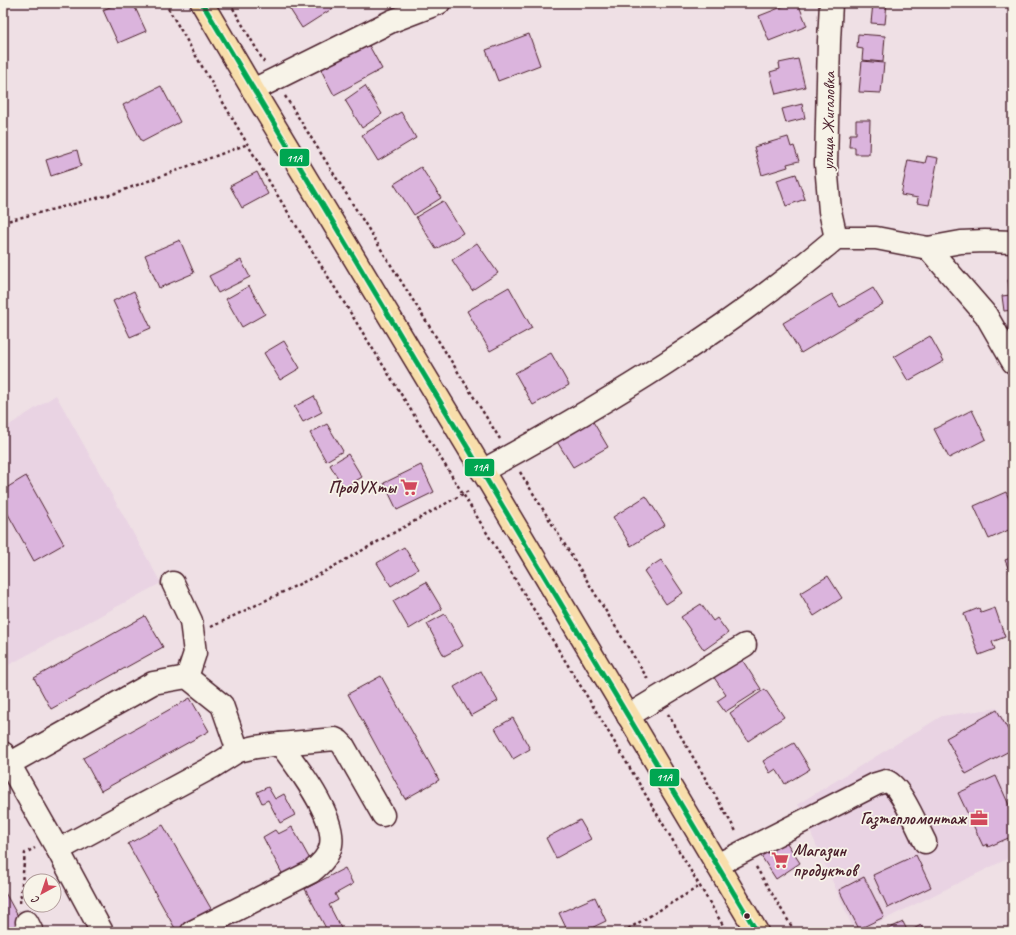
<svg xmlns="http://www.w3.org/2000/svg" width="1016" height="935" font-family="Caveat,sans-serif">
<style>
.built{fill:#e9d3e3}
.building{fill:#dbb4dd;stroke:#4a1f2b}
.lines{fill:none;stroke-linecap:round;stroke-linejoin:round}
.minor-casing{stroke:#4a1f2b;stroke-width:25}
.major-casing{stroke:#4a1f2b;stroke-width:25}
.path{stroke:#4a1f2b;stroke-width:2.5;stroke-dasharray:3 3;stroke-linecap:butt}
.minor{stroke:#f7f3e8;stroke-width:22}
.major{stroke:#f8deab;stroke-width:22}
.bus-1-casing{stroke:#f7f3e8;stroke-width:8}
.bus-1{stroke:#00a651;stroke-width:5}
.bus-dot{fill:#4a1f2b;stroke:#f7f3e8;stroke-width:1.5}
.labels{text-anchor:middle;stroke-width:3.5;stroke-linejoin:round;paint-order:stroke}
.street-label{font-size:17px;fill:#4a1f2b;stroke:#f7f3e8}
.poi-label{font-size:17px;font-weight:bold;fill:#4a1f2b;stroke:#f7f3e8;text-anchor:end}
.line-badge{stroke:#f7f3e8;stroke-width:1.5}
.badge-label{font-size:11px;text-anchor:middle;font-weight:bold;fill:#fff}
</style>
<rect width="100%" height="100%" fill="#efe0e5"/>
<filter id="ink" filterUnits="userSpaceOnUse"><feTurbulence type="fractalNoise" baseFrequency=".025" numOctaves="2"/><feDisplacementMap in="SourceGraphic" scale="8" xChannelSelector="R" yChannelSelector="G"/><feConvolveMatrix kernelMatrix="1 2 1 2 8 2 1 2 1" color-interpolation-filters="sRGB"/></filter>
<g filter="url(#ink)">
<g class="built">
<path d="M56,395L161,583L3,668V429Z"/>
<path d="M998,708L1013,737V856L859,932H855L798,804L942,716Z"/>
</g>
<g class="building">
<path d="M119,3H133L146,31L118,43L103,10Z"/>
<path d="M286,3H341L302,28Z"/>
<path d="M792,3H798L807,26L769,41L759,16Z"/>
<path d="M873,3H887L885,24L871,23Z"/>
<path d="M529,34L540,65L498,81L486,50Z"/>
<path d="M858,34L885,36L883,62L862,60L863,49L857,48Z"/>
<path d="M366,40L382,69L334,95L319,66Z"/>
<path d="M798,59L805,87L776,94L770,72L780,69L779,63Z"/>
<path d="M862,61L884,63L881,93L859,92Z"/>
<path d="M161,86L180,122L142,142L123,105Z"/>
<path d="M365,86L382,114L362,128L345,100Z"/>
<path d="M802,104L805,118L786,123L782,109Z"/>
<path d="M401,112L416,138L378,161L362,135Z"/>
<path d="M856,120H870L869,154H855V147H849L850,134H856Z"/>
<path d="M788,137L791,147L794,146L799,161L787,164L788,167L762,175L754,147Z"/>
<path d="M77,150L81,166L51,176L46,160Z"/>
<path d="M927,156L938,158L929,205L917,203L918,198L901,195L908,160L925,163Z"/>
<path d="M421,167L441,198L414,215L394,184Z"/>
<path d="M257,172L268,194L242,208L230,186Z"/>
<path d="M796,174L805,199L786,206L777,180Z"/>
<path d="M443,201L463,233L436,249L416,217Z"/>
<path d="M180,240L194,273L159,288L145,255Z"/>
<path d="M477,243L498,273L472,290L452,260Z"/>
<path d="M241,260L250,277L218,293L209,276Z"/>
<path d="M1013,279V310L1004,311L1002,296L1010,295L1008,280Z"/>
<path d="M249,286L265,314L242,327L226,299Z"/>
<path d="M509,287L532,328L490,351L467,311Z"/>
<path d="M873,288L883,304L801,353L783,323L832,294L840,307Z"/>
<path d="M134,291L151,328L130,337L113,301Z"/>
<path d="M930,336L944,361L908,381L894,357Z"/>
<path d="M284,341L300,368L280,380L264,353Z"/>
<path d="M551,353L569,385L533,405L515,373Z"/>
<path d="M314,396L322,412L303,422L294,407Z"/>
<path d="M972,410L986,439L949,458L934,429Z"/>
<path d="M592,420L608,447L573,467L556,440Z"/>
<path d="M327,424L343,451L326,461L310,433Z"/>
<path d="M348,454L362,477L344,488L330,465Z"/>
<path d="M421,465L434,492L397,510L384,483Z"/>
<path d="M26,476L64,544L34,561L3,505V490Z"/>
<path d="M1006,492L1013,508V528L989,539L974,506Z"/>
<path d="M646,496L665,525L631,546L613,517Z"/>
<path d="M404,547L418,569L391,586L377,563Z"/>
<path d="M1013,557V580L1005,560Z"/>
<path d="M661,560L683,593L666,604L644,571Z"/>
<path d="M828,576L842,598L814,616L800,593Z"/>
<path d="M426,582L442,609L409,629L393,601Z"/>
<path d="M701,604L713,621L717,618L728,633L704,650L681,617Z"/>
<path d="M979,608L981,613L995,608L1005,637L992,642L995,649L979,655L964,614Z"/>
<path d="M445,614L463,646L444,656L427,624Z"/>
<path d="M145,616L163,647L51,709L34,678Z"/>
<path d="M741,658L761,689L725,712L717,701L726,695L713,676Z"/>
<path d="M481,671L498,701L471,716L454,687Z"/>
<path d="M381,676L439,780L405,799L348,694Z"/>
<path d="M765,689L784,717L748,741L730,713Z"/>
<path d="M190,698L209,731L101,791L83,758Z"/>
<path d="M997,710L1013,739V749L966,774L946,738Z"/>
<path d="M513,718L530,749L513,759L495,728Z"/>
<path d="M794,743L810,769L785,784L776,769L770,773L763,761Z"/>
<path d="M996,776L1013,814V836L988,847L987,844L983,846L958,793Z"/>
<path d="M268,787L275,799L284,794L295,815L280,823L268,800L262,803L257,792Z"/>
<path d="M580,820L591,839L556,858L546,838Z"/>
<path d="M163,825L213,912L177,932L128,844Z"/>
<path d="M292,827L312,863L284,877L263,837L275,830L278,834Z"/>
<path d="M785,840L800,863L776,879L761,856Z"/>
<path d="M916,855L931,887L888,908L873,875Z"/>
<path d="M345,868L353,884L335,894L338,900L329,905L343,932H328L305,889Z"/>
<path d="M864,877L884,917L859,929L839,890Z"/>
<path d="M3,889L25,929L20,932H3Z"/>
<path d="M595,897L606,921L583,932H568L559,913Z"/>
<path d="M903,922L908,932L921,925L924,932H881Z"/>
</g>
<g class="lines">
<g class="minor-casing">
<g id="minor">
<path d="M831,3L829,41L826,164L830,211L836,238"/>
<path d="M253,90L392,21L439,3"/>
<path d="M928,248L986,315L1013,362"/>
<path d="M482,471C605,404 729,329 836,238H876L928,248L961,242L985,241L1013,242"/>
<path d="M173,583L191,621L195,653L187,677"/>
<path d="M628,716L745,645"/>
<path d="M280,744L335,739L339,741L343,745L383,815"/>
<path d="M3,753L58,850L102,932"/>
<path d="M9,764L153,683L187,677L222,705L238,751"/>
<path d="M58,850L214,766L238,751L256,747L280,744C297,766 336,816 331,845C329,856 320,865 311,872L192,932"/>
<path d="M717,865L876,784L886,781C899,783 918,829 925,842"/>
<path d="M27,922L32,932"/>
</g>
</g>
<g class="major-casing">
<path id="major" d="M202,3L253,90L488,480L757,932"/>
</g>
<g class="path">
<path d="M165,3L276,193L463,494L599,716L727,932"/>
<path d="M230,3L264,62"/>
<path d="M285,96L500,439"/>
<path d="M3,222L113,194L248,144"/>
<path d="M520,472L649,681"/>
<path d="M211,627L322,573L470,490"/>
<path d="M668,714L737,833"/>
<path d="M756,867L795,932"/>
<path d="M20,903L25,853L35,848"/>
<path d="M623,932L700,886"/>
</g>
<use href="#minor" class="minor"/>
<use href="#major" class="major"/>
<g class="bus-1-casing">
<path id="bus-1" d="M202,3L757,932"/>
</g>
<use href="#bus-1" class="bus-1"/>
</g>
</g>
<defs>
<g id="supermarket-bare" transform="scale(1.38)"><path d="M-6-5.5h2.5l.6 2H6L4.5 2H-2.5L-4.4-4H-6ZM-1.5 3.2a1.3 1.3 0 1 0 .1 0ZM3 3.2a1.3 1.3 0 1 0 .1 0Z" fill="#d1495b" stroke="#f7f3e8" stroke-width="2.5" paint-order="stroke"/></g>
<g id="office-bare" transform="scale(1.38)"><path d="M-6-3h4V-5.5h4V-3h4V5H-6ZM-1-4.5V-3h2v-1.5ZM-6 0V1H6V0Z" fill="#d1495b" stroke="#f7f3e8" stroke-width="2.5" paint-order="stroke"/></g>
</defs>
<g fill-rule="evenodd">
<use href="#supermarket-bare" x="409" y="487"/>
<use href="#office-bare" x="979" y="818"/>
<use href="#supermarket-bare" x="780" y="860"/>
</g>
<circle class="bus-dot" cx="747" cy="916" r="3.5"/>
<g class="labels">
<g class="street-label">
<text transform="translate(828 121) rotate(-89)" y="6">улица Жигаловка</text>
</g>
<g class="poi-label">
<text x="396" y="493">ПродУХты</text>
<text x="966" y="824">Газтепломонтаж</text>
<text x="793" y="856" text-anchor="start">Магазин<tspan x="793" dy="20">продуктов</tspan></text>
</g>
</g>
<g class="line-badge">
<rect x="279" y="148" width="31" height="19" rx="4" fill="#00a651"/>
<rect x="464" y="458" width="31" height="19" rx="4" fill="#00a651"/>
<rect x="649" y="768" width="31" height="19" rx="4" fill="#00a651"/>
</g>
<g class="badge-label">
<text x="294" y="162">11А</text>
<text x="480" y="471">11А</text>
<text x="664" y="781">11А</text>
</g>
<rect width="1016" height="935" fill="none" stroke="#f7f3e8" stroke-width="16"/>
<rect x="8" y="8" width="1000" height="919" fill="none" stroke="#4a1f2b" stroke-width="1.5" filter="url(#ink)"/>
<g transform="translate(42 893) rotate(220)"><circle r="19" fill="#f7f3e8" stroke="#b29e9c"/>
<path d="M0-3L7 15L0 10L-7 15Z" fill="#d1495b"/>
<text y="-6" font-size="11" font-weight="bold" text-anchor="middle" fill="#4a1f2b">С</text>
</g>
</svg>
